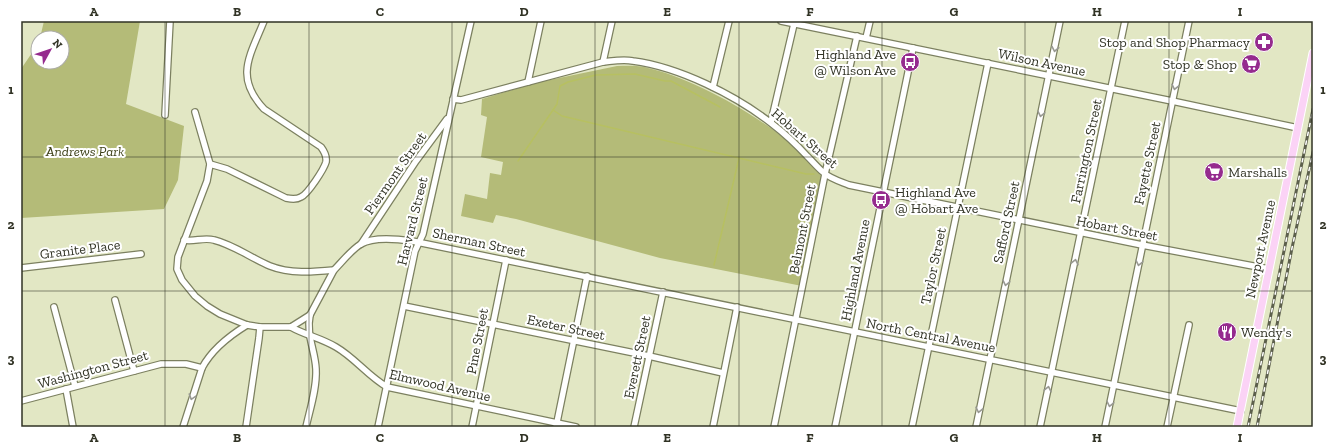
<svg xmlns="http://www.w3.org/2000/svg" width="1334" height="448" font-family="'Zilla Slab',serif">
<style>
.green{fill:#b4bb78}
.lines{fill:none;stroke-linecap:round;stroke-linejoin:round}
.stream{stroke:#b7c061;stroke-width:1.5}
.minor-casing{stroke:#7c8060;stroke-width:8}
.major-casing{stroke:#fff;stroke-width:9}
.minor{stroke:#fff;stroke-width:5.5}
.major{stroke:#fbd3f6;stroke-width:7}
.rail-casing{stroke:#5c5f4c;stroke-width:3}
.rail{stroke:#fff;stroke-width:1.5;stroke-dasharray:4.5;stroke-linecap:butt}
.oneway{stroke:#989992}
.grid{fill:none;stroke:#313325;stroke-width:1;stroke-opacity:0.55}
.labels{text-anchor:middle;stroke-width:4;stroke-linejoin:round;paint-order:stroke}
.poi-label{font-size:14px;fill:#313325;stroke:#fff;text-anchor:end}
.street-label{font-size:14px;fill:#313325;stroke:#fff}
.park-label{font-size:14px;font-style:italic;fill:#3e4119;stroke:#fff}
.neatline{fill:none;stroke:#313325;stroke-width:1.5}
.grid-label{font-size:13px;text-anchor:middle;font-weight:bold;fill:#313325}
</style>
<rect width="100%" height="100%" fill="#e2e7c4"/>
<g class="green">
<path d="M44,21H140L126,104L184,126L178,180L164,209L21,218V69L38,44V62H62V38H40Z"/>
<path d="M617,66C627,66 638,65 648,68C699,79 798,135 824,181L802,286L660,258L516,219L496,215L493,223L461,216L465,194L487,199L490,173L501,175L503,162L481,157L487,117L481,115L482,99L535,83Z"/>
</g>
<g class="lines">
<g class="stream">
<path d="M720,107L671,81H665L635,74L596,75L568,82L560,86L557,104L553,110L562,116L806,174H814"/>
<path d="M518,161L553,110"/>
<path d="M714,265L739,158"/>
</g>
<g class="minor-casing">
<g id="minor">
<path d="M264,21C250,56 234,77 264,109L321,147C324,151 327,156 326,162C324,169 308,194 301,197C296,200 291,199 286,198L227,169L210,164L207,181L178,257L177,269L182,280L195,296L207,306L220,314L247,325L260,327H291L310,315"/>
<path d="M781,21L1172,101L1298,128"/>
<path d="M866,38L870,21"/>
<path d="M603,62L612,21"/>
<path d="M528,82L541,21"/>
<path d="M713,87L729,21"/>
<path d="M453,99L461,100L603,62C613,61 623,59 633,61C679,67 735,95 771,123C784,133 796,144 807,156C813,162 818,168 824,173C831,179 842,182 849,185L1142,245L1269,269"/>
<path d="M195,112L210,164"/>
<path d="M165,115L170,21"/>
<path d="M771,122L794,24"/>
<path d="M184,240C194,242 204,237 214,240C234,245 251,258 270,266C290,274 313,272 334,270C342,262 351,250 361,244C374,236 398,239 412,241L1241,411"/>
<path d="M361,244L416,161L447,119"/>
<path d="M21,268L141,254"/>
<path d="M115,300L134,371"/>
<path d="M404,306L649,356L723,373"/>
<path d="M54,307L75,386"/>
<path d="M291,327C305,335 321,338 336,347C355,358 368,376 387,387L576,427"/>
<path d="M66,389L73,427"/>
<path d="M21,401L161,364H186L202,368"/>
<path d="M183,427L202,368C212,349 229,336 247,325"/>
<path d="M246,427L259,338L260,327"/>
<path d="M306,427C310,409 317,388 316,369C315,350 306,335 310,315L334,270"/>
<path d="M378,427L415,251L423,234L471,21"/>
<path d="M472,427L506,260"/>
<path d="M556,427L587,276"/>
<path d="M634,427L663,292"/>
<path d="M713,427L737,307"/>
<path d="M774,427L825,174L857,36"/>
<path d="M835,427L913,48"/>
<path d="M912,427L988,63"/>
<path d="M976,427L1060,21"/>
<path d="M1040,427L1125,21"/>
<path d="M1105,427L1189,21"/>
<path d="M1167,427L1189,325"/>
</g>
</g>
<g class="major-casing">
<path id="major" d="M1237,427L1313,53"/>
</g>
<use href="#minor" class="minor"/>
<use href="#major" class="major"/>
<g class="rail-casing">
<g id="rail">
<path d="M1248,427L1313,109"/>
<path d="M1257,427L1292,248L1313,152"/>
</g>
</g>
<use href="#rail" class="rail"/>
</g>
<defs><path id="oneway-chevron" d="M-2-3.5L2.5 0L-2 3.5" fill="none" stroke-width="1.6" stroke-linecap="round" stroke-linejoin="round"/></defs>
<g class="oneway">
<use href="#oneway-chevron" transform="translate(1055 49) rotate(101)"/>
<use href="#oneway-chevron" transform="translate(1175 87) rotate(102)"/>
<use href="#oneway-chevron" transform="translate(1041 114) rotate(102)"/>
<use href="#oneway-chevron" transform="translate(1075 262) rotate(-78)"/>
<use href="#oneway-chevron" transform="translate(1139 263) rotate(102)"/>
<use href="#oneway-chevron" transform="translate(1006 283) rotate(102)"/>
<use href="#oneway-chevron" transform="translate(1048 389) rotate(-78)"/>
<use href="#oneway-chevron" transform="translate(192 397) rotate(107)"/>
<use href="#oneway-chevron" transform="translate(1110 404) rotate(102)"/>
<use href="#oneway-chevron" transform="translate(979 410) rotate(102)"/>
</g>
<path class="grid" d="M165,21V427M309,21V427M452,21V427M595,21V427M739,21V427M882,21V427M1025,21V427M1169,21V427M21,157H1313M21,291H1313"/>
<defs>
<g id="pharmacy-disc" transform="scale(1)"><circle r="9.5" fill="#952b8e" stroke="#fff"/><path d="M-2-6h4v4h4v4h-4v4h-4v-4h-4v-4h4Z" fill="#fff"/></g>
<g id="bus-disc" transform="scale(1)"><circle r="9.5" fill="#952b8e" stroke="#fff"/><path d="M-5-6H5V4H4V6H2V4H-2V6H-4V4H-5ZM-3.5-4V0h7V-4ZM-3.5 1.2v1.5H-2V1.2ZM2 1.2v1.5H3.5V1.2Z" fill="#fff"/></g>
<g id="supermarket-disc" transform="scale(1)"><circle r="9.5" fill="#952b8e" stroke="#fff"/><path d="M-6-5.5h2.5l.6 2H6L4.5 2H-2.5L-4.4-4H-6ZM-1.5 3.2a1.3 1.3 0 1 0 .1 0ZM3 3.2a1.3 1.3 0 1 0 .1 0Z" fill="#fff"/></g>
<g id="restaurant-disc" transform="scale(1)"><circle r="9.5" fill="#952b8e" stroke="#fff"/><path d="M-5-6h1v4h1v-4h1v4h1v-4h1v5L-1.5 .5V6h-2V.5L-5-1ZM5-6V6H3V1.5H1.5Q1.5-4 5-6Z" fill="#fff"/></g>
</defs>
<g fill-rule="evenodd">
<use href="#pharmacy-disc" x="1264" y="42"/>
<use href="#bus-disc" x="910" y="62"/>
<use href="#supermarket-disc" x="1251" y="64"/>
<use href="#supermarket-disc" x="1214" y="172"/>
<use href="#bus-disc" x="881" y="200"/>
<use href="#restaurant-disc" x="1227" y="332"/>
</g>
<g class="labels">
<g class="poi-label">
<text x="1250" y="47">Stop and Shop Pharmacy</text>
<text x="896" y="59">Highland Ave<tspan x="896" dy="16">@ Wilson Ave</tspan></text>
<text x="1237" y="69">Stop &amp; Shop</text>
<text x="1228" y="177" text-anchor="start">Marshalls</text>
<text x="895" y="197" text-anchor="start">Highland Ave<tspan x="895" dy="16">@ Hobart Ave</tspan></text>
<text x="1241" y="337" text-anchor="start">Wendy's</text>
</g>
<g class="street-label">
<text transform="translate(1042 62) rotate(12)" y="5">Wilson Avenue</text>
<text transform="translate(805 138) rotate(41)" y="5">Hobart Street</text>
<text transform="translate(1086 151) rotate(-78)" y="5">Farrington Street</text>
<text transform="translate(1147 163) rotate(-78)" y="5">Fayette Street</text>
<text transform="translate(395 173) rotate(-55)" y="5">Piermont Street</text>
<text transform="translate(412 221) rotate(-76)" y="5">Harvard Street</text>
<text transform="translate(1006 222) rotate(-78)" y="5">Safford Street</text>
<text transform="translate(1117 228) rotate(11)" y="5">Hobart Street</text>
<text transform="translate(802 229) rotate(-79)" y="5">Belmont Street</text>
<text transform="translate(479 242) rotate(12)" y="5">Sherman Street</text>
<text transform="translate(80 249) rotate(-7)" y="5">Granite Place</text>
<text transform="translate(1260 249) rotate(-78)" y="5">Newport Avenue</text>
<text transform="translate(933 266) rotate(-78)" y="5">Taylor Street</text>
<text transform="translate(855 270) rotate(-79)" y="5">Highland Avenue</text>
<text transform="translate(566 327) rotate(12)" y="5">Exeter Street</text>
<text transform="translate(931 335) rotate(11)" y="5">North Central Avenue</text>
<text transform="translate(477 341) rotate(-79)" y="5">Pine Street</text>
<text transform="translate(637 357) rotate(-78)" y="5">Everett Street</text>
<text transform="translate(93 369) rotate(-15)" y="5">Washington Street</text>
<text transform="translate(440 385) rotate(13)" y="5">Elmwood Avenue</text>
</g>
<g class="park-label">
<text x="85" y="156">Andrews Park</text>
</g>
</g>
<rect width="1334" height="448" fill="none" stroke="#ffffff" stroke-width="44"/>
<g transform="translate(50 50) rotate(50)"><circle r="19" fill="#ffffff" stroke="#adada8"/>
<path d="M0-3L7 15L0 10L-7 15Z" fill="#952b8e"/>
<text y="-6" font-size="11" font-weight="bold" text-anchor="middle" fill="#313325">N</text>
</g>
<rect x="22" y="22" width="1290" height="404" class="neatline"/>
<g class="grid-label">
<text x="94" y="16">A</text>
<text x="237" y="16">B</text>
<text x="380" y="16">C</text>
<text x="524" y="16">D</text>
<text x="667" y="16">E</text>
<text x="810" y="16">F</text>
<text x="954" y="16">G</text>
<text x="1097" y="16">H</text>
<text x="1240" y="16">I</text>
<text x="11" y="94">1</text>
<text x="1323" y="94">1</text>
<text x="11" y="229">2</text>
<text x="1323" y="229">2</text>
<text x="11" y="363">3</text>
<text x="1323" y="363">3</text>
<text x="94" y="442">A</text>
<text x="237" y="442">B</text>
<text x="380" y="442">C</text>
<text x="524" y="442">D</text>
<text x="667" y="442">E</text>
<text x="810" y="442">F</text>
<text x="954" y="442">G</text>
<text x="1097" y="442">H</text>
<text x="1240" y="442">I</text>
</g>
</svg>
